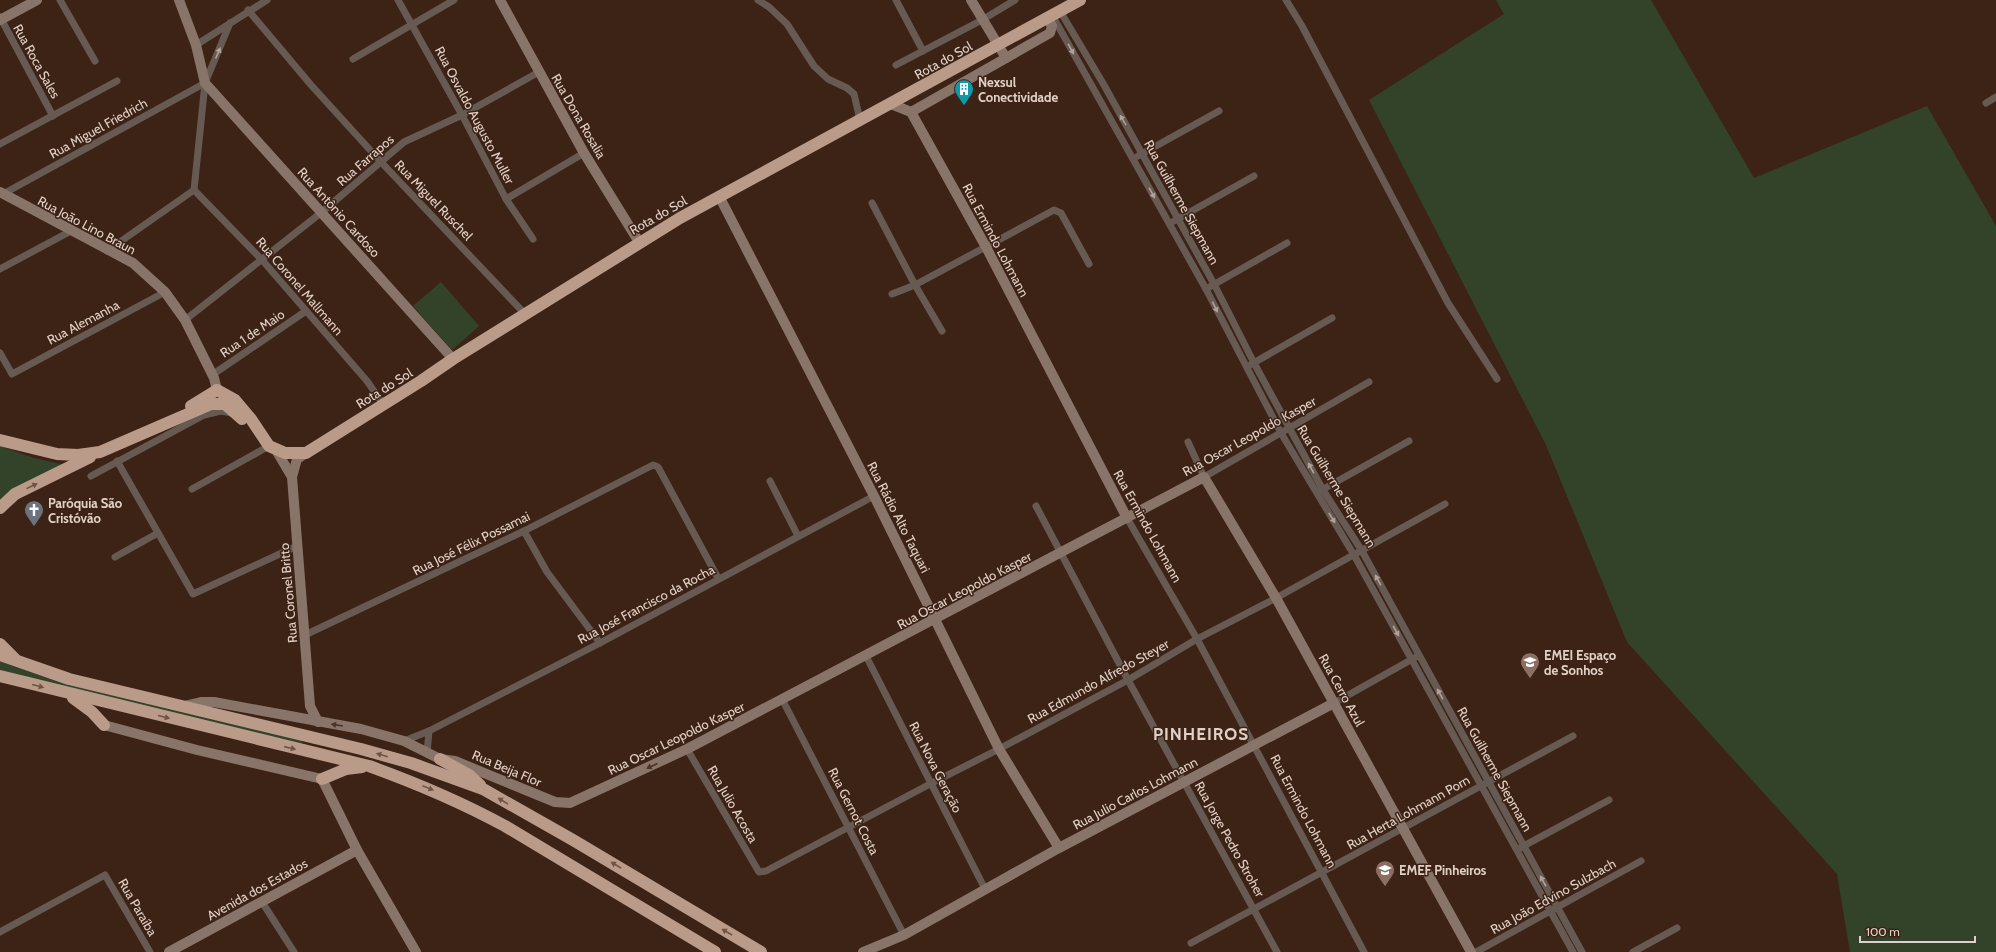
<svg xmlns="http://www.w3.org/2000/svg" width="1996" height="952" font-family="Cabin,sans-serif">
<style>
.green{fill:#324329}
.lines{fill:none;stroke-linecap:round;stroke-linejoin:round}
.street{stroke:#675a53;stroke-width:7}
.secondary{stroke:#897469;stroke-width:10}
.highway{stroke:#ba9a89;stroke-width:12}
.oneway{fill:#b0a199}
.oneway2{fill:#6f5344}
.oneway3{fill:#4c3327}
.labels{text-anchor:middle;stroke-width:3;stroke-linejoin:round;paint-order:stroke}
.street-label{font-size:13px;fill:#e1d0c7;stroke:#3d2316}
.poi-label{font-size:13px;font-weight:bold;fill:#e1d0c7;stroke:#3d2316;text-anchor:start}
.district-label{font-size:17px;font-weight:bold;letter-spacing:1px;fill:#e1d0c7;stroke:#3d2316}
</style>
<rect width="100%" height="100%" fill="#3d2316"/>
<g class="green">
<path d="M1496,0H1651L1754,178L1927,106L1996,226V952H1850L1837,874L1627,642L1546,445L1369,100L1504,14Z"/>
<path d="M441,282L479,326L452,350L413,306Z"/>
<path d="M0,446L34,458L65,465L0,500Z"/>
<path d="M0,660L302,738V746L48,684L0,670Z"/>
</g>
<g class="lines">
<g class="street">
<path d="M60,0L95,61"/>
<path d="M398,0L462,115L506,199L533,239"/>
<path d="M758,0L769,7L787,24L814,66L828,79L847,88L854,94L860,120"/>
<path d="M896,0L923,51"/>
<path d="M1286,0L1302,26L1448,303L1497,379"/>
<path d="M248,10L311,85L381,162L525,314"/>
<path d="M1060,11L1104,85L1214,284L1254,363L1323,490L1362,551L1582,952"/>
<path d="M1052,15L1206,289L1281,433L1354,555L1573,952"/>
<path d="M0,17L53,116"/>
<path d="M196,45L267,0"/>
<path d="M353,59L454,0"/>
<path d="M896,65L982,20L1015,0"/>
<path d="M1986,103L1996,97"/>
<path d="M0,144L117,81"/>
<path d="M1138,156L1219,111"/>
<path d="M194,190L263,261L367,381L383,404"/>
<path d="M3,194L205,83"/>
<path d="M506,199L584,153"/>
<path d="M872,203L915,285L942,331"/>
<path d="M1174,221L1254,176"/>
<path d="M107,251L194,190L205,83L230,23"/>
<path d="M0,269L71,231"/>
<path d="M1206,289L1287,243"/>
<path d="M892,294L915,285L1054,210L1061,213L1089,264"/>
<path d="M185,320L322,212L404,142L462,115L539,72"/>
<path d="M0,353L12,374L165,292"/>
<path d="M1250,365L1332,318"/>
<path d="M212,375L306,311"/>
<path d="M1188,442L1204,477L1369,382"/>
<path d="M117,461L193,594L297,546"/>
<path d="M91,476L204,415L221,411L232,413"/>
<path d="M770,481L798,536"/>
<path d="M192,489L269,446"/>
<path d="M1320,491L1409,441"/>
<path d="M1036,506L1128,680L1277,952"/>
<path d="M1127,518L1197,639L1364,952"/>
<path d="M524,531L547,572L600,643"/>
<path d="M115,557L158,533"/>
<path d="M305,635L524,531L653,465L658,467L718,578"/>
<path d="M866,656L985,889"/>
<path d="M782,699L904,935"/>
<path d="M1334,703L1416,657"/>
<path d="M404,741L429,731L600,643L874,496"/>
<path d="M687,749L759,872L766,871L930,784L999,749L1128,680L1197,639L1276,598L1445,504"/>
<path d="M427,753L429,731"/>
<path d="M1520,848L1609,800"/>
<path d="M262,902L294,952"/>
<path d="M0,932L105,875L150,952"/>
<path d="M1191,943C1319,875 1445,804 1573,736"/>
<path d="M1476,952L1641,861"/>
<path d="M1633,952L1677,928"/>
</g>
<g class="secondary">
<path d="M179,0L196,45L205,83L453,359"/>
<path d="M500,0L584,153L639,242"/>
<path d="M971,0L1006,58"/>
<path d="M0,20L37,0"/>
<path d="M891,104L911,112"/>
<path d="M911,112L986,247L1127,518"/>
<path d="M911,112L1050,33L1052,26L1047,18"/>
<path d="M0,192L133,263L165,292L185,320L214,378L217,390"/>
<path d="M719,196L874,496L999,749L1059,848"/>
<path d="M276,450L292,477"/>
<path d="M306,453L297,459L292,477L310,706L318,722"/>
<path d="M184,706L201,702H214L361,729L404,741L440,759L455,761L555,802L570,803L687,749L1204,477L1276,598L1471,952"/>
<path d="M104,725L197,750L322,779L357,850L416,952"/>
<path d="M169,952L357,850"/>
<path d="M863,952L904,935L1059,848L1334,703"/>
</g>
<g class="highway">
<path d="M217,390L235,400L251,419L269,446L285,453H306L421,381L453,359L680,218L1080,0"/>
<path d="M191,406L217,390"/>
<path d="M0,440L57,454L78,455L100,452L211,404H225L242,419"/>
<path d="M0,508L15,494L90,457"/>
<path d="M0,644L15,659"/>
<path d="M0,655L69,679L361,749L411,763L483,789L573,840L761,952"/>
<path d="M0,676L369,766C416,783 461,802 505,826L715,952"/>
<path d="M73,698L92,712L104,725"/>
<path d="M440,759L469,775L480,785"/>
<path d="M322,779L346,769L362,767"/>
</g>
</g>
<defs><path id="oneway-solid" d="M-6-.8H1V-3.2L6.5 0L1 3.2V.8H-6Z"/></defs>
<g class="oneway">
<use href="#oneway-solid" transform="translate(1071 49) rotate(61)"/>
<use href="#oneway-solid" transform="translate(218 53) rotate(-67)"/>
<use href="#oneway-solid" transform="translate(1123 120) rotate(-121)"/>
<use href="#oneway-solid" transform="translate(1152 193) rotate(61)"/>
<use href="#oneway-solid" transform="translate(1215 307) rotate(64)"/>
<use href="#oneway-solid" transform="translate(1311 468) rotate(-119)"/>
<use href="#oneway-solid" transform="translate(1332 518) rotate(58)"/>
<use href="#oneway-solid" transform="translate(1378 580) rotate(-119)"/>
<use href="#oneway-solid" transform="translate(1396 631) rotate(61)"/>
<use href="#oneway-solid" transform="translate(1440 694) rotate(-119)"/>
<use href="#oneway-solid" transform="translate(1543 881) rotate(-119)"/>
</g>
<g class="oneway2">
<use href="#oneway-solid" transform="translate(32 486) rotate(-26)"/>
<use href="#oneway-solid" transform="translate(38 686) rotate(15)"/>
<use href="#oneway-solid" transform="translate(164 717) rotate(14)"/>
<use href="#oneway-solid" transform="translate(290 748) rotate(13)"/>
<use href="#oneway-solid" transform="translate(382 755) rotate(-164)"/>
<use href="#oneway-solid" transform="translate(428 788) rotate(22)"/>
<use href="#oneway-solid" transform="translate(503 801) rotate(-149)"/>
<use href="#oneway-solid" transform="translate(616 865) rotate(-149)"/>
<use href="#oneway-solid" transform="translate(727 932) rotate(-149)"/>
</g>
<g class="oneway3">
<use href="#oneway-solid" transform="translate(337 725) rotate(-171)"/>
<use href="#oneway-solid" transform="translate(652 766) rotate(155)"/>
</g>
<defs>
<g id="building-pin" transform="scale(1)"><path d="M0 17L-7.5 6A9.5 9.5 0 1 1 7.5 6Z" fill="#0f9aa8" stroke="#3d2316"/><path d="M-4-6H4V6H1V3H-1V6H-4ZM-2.5-4.3h1.7v1.8h-1.7ZM.8-4.3h1.7v1.8H.8ZM-2.5-1h1.7V.8h-1.7ZM.8-1h1.7V.8H.8Z" fill="#fff"/></g>
<g id="church-pin" transform="scale(1)"><path d="M0 17L-7.5 6A9.5 9.5 0 1 1 7.5 6Z" fill="#6b7280" stroke="#3d2316"/><path d="M-1.2-6h2.4v3.5h3.3v2.4h-3.3V6h-2.4V-.1h-3.3v-2.4h3.3Z" fill="#fff"/></g>
<g id="school-pin" transform="scale(1)"><path d="M0 17L-7.5 6A9.5 9.5 0 1 1 7.5 6Z" fill="#8d6e63" stroke="#3d2316"/><path d="M0-5L7-2L0 1L-7-2ZM-4 1L0 2.5L4 1V4Q0 6-4 4Z" fill="#fff"/></g>
</defs>
<g fill-rule="evenodd">
<use href="#building-pin" x="964" y="89"/>
<use href="#church-pin" x="34" y="510"/>
<use href="#school-pin" x="1530" y="662"/>
<use href="#school-pin" x="1385" y="870"/>
</g>
<g class="labels">
<g class="street-label">
<text transform="translate(943 60) rotate(-29)" y="5">Rota do Sol</text>
<text transform="translate(37 61) rotate(61)" y="5">Rua Roca Sales</text>
<text transform="translate(475 115) rotate(62)" y="5">Rua Osvaldo Augusto Muller</text>
<text transform="translate(579 116) rotate(60)" y="5">Rua Dona Rosalia</text>
<text transform="translate(98 128) rotate(-29)" y="5">Rua Miguel Friedrich</text>
<text transform="translate(365 160) rotate(-41)" y="5">Rua Farrapos</text>
<text transform="translate(434 200) rotate(46)" y="5">Rua Miguel Ruschel</text>
<text transform="translate(1182 202) rotate(61)" y="5">Rua Guilherme Siepmann</text>
<text transform="translate(339 212) rotate(48)" y="5">Rua Antônio Cardoso</text>
<text transform="translate(658 215) rotate(-30)" y="5">Rota do Sol</text>
<text transform="translate(87 225) rotate(28)" y="5">Rua João Lino Braun</text>
<text transform="translate(996 240) rotate(62)" y="5">Rua Ermindo Lohmann</text>
<text transform="translate(300 286) rotate(49)" y="5">Rua Coronel Mallmann</text>
<text transform="translate(83 322) rotate(-28)" y="5">Rua Alemanha</text>
<text transform="translate(252 333) rotate(-34)" y="5">Rua 1 de Maio</text>
<text transform="translate(384 388) rotate(-32)" y="5">Rota do Sol</text>
<text transform="translate(1249 436) rotate(-29)" y="5">Rua Oscar Leopoldo Kasper</text>
<text transform="translate(1337 486) rotate(59)" y="5">Rua Guilherme Siepmann</text>
<text transform="translate(899 517) rotate(63)" y="5">Rua Rádio Alto Taquari</text>
<text transform="translate(1148 526) rotate(61)" y="5">Rua Ermindo Lohmann</text>
<text transform="translate(471 543) rotate(-26)" y="5">Rua José Félix Possamai</text>
<text transform="translate(964 590) rotate(-28)" y="5">Rua Oscar Leopoldo Kasper</text>
<text transform="translate(288 593) rotate(-95)" y="5">Rua Coronel Britto</text>
<text transform="translate(646 604) rotate(-28)" y="5">Rua José Francisco da Rocha</text>
<text transform="translate(1098 681) rotate(-29)" y="5">Rua Edmundo Alfredo Steyer</text>
<text transform="translate(1342 690) rotate(61)" y="5">Rua Cerro Azul</text>
<text transform="translate(676 738) rotate(-26)" y="5">Rua Oscar Leopoldo Kasper</text>
<text transform="translate(936 767) rotate(63)" y="5">Rua Nova Geração</text>
<text transform="translate(507 768) rotate(23)" y="5">Rua Beija Flor</text>
<text transform="translate(1495 769) rotate(61)" y="5">Rua Guilherme Siepmann</text>
<text transform="translate(1135 793) rotate(-28)" y="5">Rua Julio Carlos Lohmann</text>
<text transform="translate(733 804) rotate(60)" y="5">Rua Julio Acosta</text>
<text transform="translate(854 811) rotate(63)" y="5">Rua Gernot Costa</text>
<text transform="translate(1304 811) rotate(62)" y="5">Rua Ermindo Lohmann</text>
<text transform="translate(1408 812) rotate(-29)" y="5">Rua Herta Lohmann Porn</text>
<text transform="translate(1230 839) rotate(61)" y="5">Rua Jorge Pedro Stroher</text>
<text transform="translate(257 889) rotate(-29)" y="5">Avenida dos Estados</text>
<text transform="translate(1553 896) rotate(-29)" y="5">Rua João Edvino Sulzbach</text>
<text transform="translate(138 907) rotate(60)" y="5">Rua Paraíba</text>
</g>
<g class="poi-label">
<text x="978" y="87">Nexsul<tspan x="978" dy="15">Conectividade</tspan></text>
<text x="48" y="508">Paróquia São<tspan x="48" dy="15">Cristóvão</tspan></text>
<text x="1544" y="660">EMEI Espaço<tspan x="1544" dy="15">de Sonhos</tspan></text>
<text x="1399" y="875">EMEF Pinheiros</text>
</g>
<g class="district-label">
<text x="1201" y="740">PINHEIROS</text>
</g>
</g>
<path d="M1860 936v6h115v-6" fill="none" stroke="#e1d0c7" stroke-width="2"/>
<text x="1866" y="936" font-size="12" fill="#e1d0c7" stroke="#3d2316" stroke-width="3" paint-order="stroke">100 m</text>
</svg>
